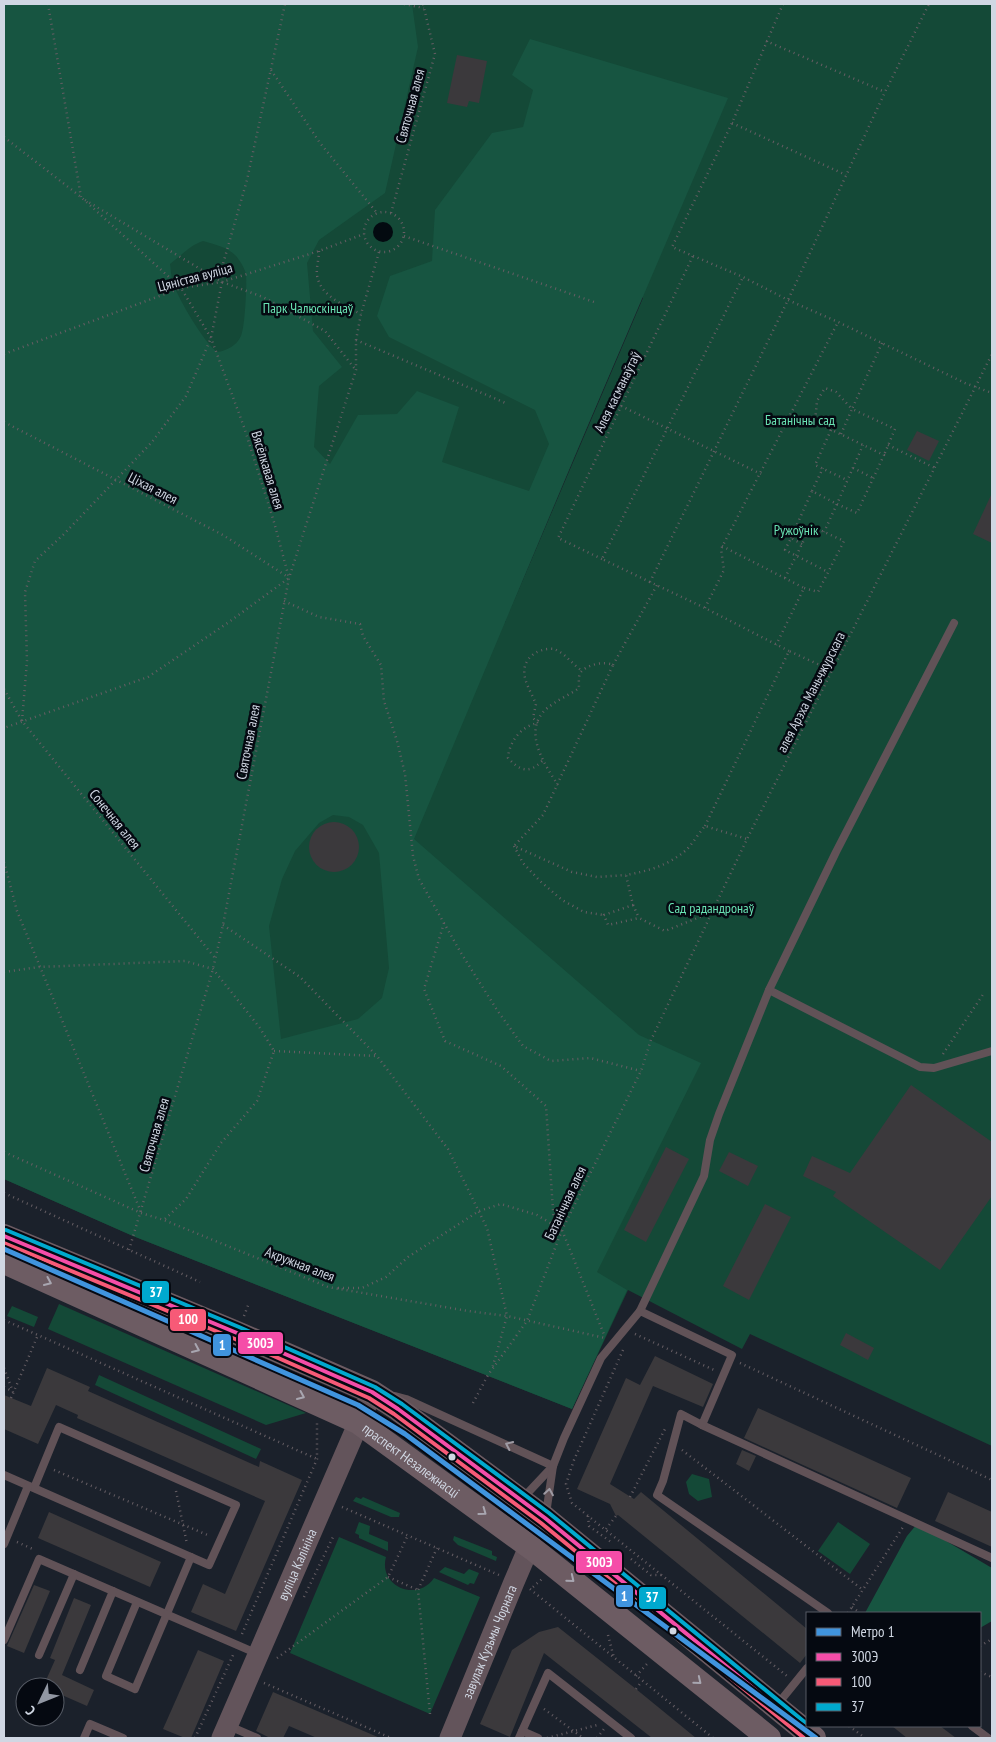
<svg xmlns="http://www.w3.org/2000/svg" width="996" height="1742" font-family="'PT Sans Narrow',sans-serif">
<style>
.green{fill:#144937;fill-rule:evenodd}
.forest{fill:#175541;fill-rule:evenodd}
.water{fill:#030a10}
.building{fill:#3b393c}
.lines{fill:none;stroke-linecap:round;stroke-linejoin:round}
.path{stroke:#665e64;stroke-width:2.5;stroke-dasharray:1 4;stroke-linecap:butt}
.lane{stroke:#615257;stroke-width:8}
.secondary{stroke:#63545b;stroke-width:21}
.primary{stroke:#6d5c63;stroke-width:24}
.bus-1-casing{stroke:#050911;stroke-width:8}
.bus-2-casing{stroke:#050911;stroke-width:8}
.bus-3-casing{stroke:#050911;stroke-width:8}
.bus-1{stroke:#f54da8;stroke-width:4}
.bus-2{stroke:#f75a77;stroke-width:4}
.bus-3{stroke:#00a9ce;stroke-width:4}
.metro-1-casing{stroke:#050911;stroke-width:9}
.metro-1{stroke:#4094de;stroke-width:5}
.oneway{stroke:#a8a6b0}
.oneway2{stroke:#9e9ba4}
.bus-dot{fill:#d0d7e3;stroke:#050911;stroke-width:2}
.labels{text-anchor:middle;stroke-width:5;stroke-linejoin:round;paint-order:stroke}
.street-label{font-size:14px;fill:#d0d7e3;stroke:#050911}
.park-label{font-size:14px;fill:#6ae4b4;stroke:#050911}
.line-badge{stroke:#050911;stroke-width:2}
.badge-label{font-size:14px;text-anchor:middle;font-weight:bold;fill:#fff}
</style>
<rect width="100%" height="100%" fill="#1b212b"/>
<g class="green">
<path d="M4,4H992V1446L750,1334L742,1349L628,1290L572,1409L133,1236L4,1179ZM642,297L643,298L505,622Z"/>
<path d="M59,1304L306,1413L266,1425L48,1329Z"/>
<path d="M12,1306L38,1317L34,1327L7,1316Z"/>
<path d="M99,1375L261,1449L256,1459L95,1385Z"/>
<path d="M692,1474L709,1479L712,1497L698,1501L689,1494L686,1482Z"/>
<path d="M356,1497L361,1499L363,1497L400,1513L399,1517H391L353,1501Z"/>
<path d="M359,1522L370,1526L369,1534L388,1542V1551L359,1538V1535L355,1533Z"/>
<path d="M838,1522L870,1544L850,1574L818,1551Z"/>
<path d="M454,1536L492,1551V1555L497,1557L496,1561L458,1545L453,1540Z"/>
<path d="M339,1537L386,1557C378,1586 417,1603 434,1578L480,1597L430,1714L290,1653Z"/>
<path d="M445,1567L464,1574L469,1569L479,1573L474,1584L470,1583L468,1585L439,1572Z"/>
</g>
<g class="forest">
<path d="M4,4H412L418,47L385,193L319,240L307,263L313,331L342,367L319,386L314,447L330,464L358,415L397,414L417,391L459,407L442,462L529,491L549,444L535,410L389,337L377,316L390,276L432,261L435,210L492,133L523,127L533,90L512,75L530,39L728,98L576,453L414,839L639,1035L701,1063L597,1272L627,1290L572,1409L133,1236L4,1179ZM203,241C216,245 232,248 239,260C242,264 245,270 246,274C247,285 245,327 241,336C237,345 227,351 217,352C203,341 179,300 173,283C171,277 171,270 170,264C181,256 190,245 203,241ZM333,815L349,817L363,825L379,853L389,968L382,998L358,1019L281,1039L269,926L282,879L295,851L319,823Z"/>
<path d="M917,1524L992,1568V1621L980,1628V1613H865L907,1536Z"/>
</g>
<circle class="water" cx="383" cy="232" r="10"/>
<g class="building">
<path d="M457,55L487,61L479,103L469,101L467,107L447,103Z"/>
<path d="M917,431L939,441L929,461L907,450Z"/>
<path d="M992,493V543L973,534Z"/>
<circle cx="334" cy="847" r="25"/>
<path d="M911,1085L992,1142V1196L940,1270L833,1196L836,1192L803,1176L812,1156L850,1173Z"/>
<path d="M666,1147L689,1159L646,1242L624,1230Z"/>
<path d="M729,1152L758,1166L748,1186L719,1171Z"/>
<path d="M765,1204L791,1217L749,1300L723,1286Z"/>
<path d="M846,1333L874,1348L868,1360L840,1345Z"/>
<path d="M655,1356L713,1384L703,1407L653,1386L610,1484L634,1499L641,1492L807,1629V1654L800,1663L618,1515L616,1516L610,1504L577,1489L626,1378L640,1385Z"/>
<path d="M47,1368L90,1387L88,1391L259,1467L260,1461L302,1480L236,1631L191,1612L203,1584L225,1594L265,1501L77,1418L78,1415L56,1405L38,1444L4,1429V1395L31,1406Z"/>
<path d="M758,1408L911,1478L897,1508L744,1438Z"/>
<path d="M742,1450L756,1456L749,1471L736,1464Z"/>
<path d="M948,1492L992,1512V1547L935,1521Z"/>
<path d="M49,1512L161,1562L150,1587L38,1538Z"/>
<path d="M34,1585L50,1591L24,1653L7,1646Z"/>
<path d="M74,1598L91,1605L62,1675L94,1690L87,1706L55,1692V1687H43L55,1660L50,1658Z"/>
<path d="M558,1627L636,1689L696,1738H652L544,1653L510,1737L480,1724L512,1650L539,1632Z"/>
<path d="M198,1650L224,1661L191,1738H185L163,1729Z"/>
<path d="M273,1692L380,1738H317L289,1726L283,1738L268,1737L256,1731Z"/>
<path d="M892,1726H940L956,1738H907Z"/>
</g>
<g class="lines">
<g class="path">
<path d="M48,4L81,197"/>
<path d="M404,4L424,8"/>
<path d="M783,4L732,123L672,247L743,277L788,300L838,322L965,383L992,393"/>
<path d="M766,41L885,92"/>
<path d="M271,70L320,143L377,213"/>
<path d="M732,123L846,175"/>
<path d="M4,137L81,197L181,288L211,338L244,427L274,522L289,578L229,622L148,677L4,728"/>
<path d="M85,200L222,282L263,297L325,331L355,369"/>
<circle cx="384" cy="232" r="20"/>
<path d="M391,213L435,54L423,4"/>
<path d="M404,236L597,303"/>
<path d="M319,251C319,259 316,268 317,275C320,296 345,306 361,314"/>
<path d="M356,340L508,404"/>
<path d="M882,343L852,409L895,429L884,455"/>
<path d="M4,354L181,288L222,282L319,251L364,234"/>
<path d="M621,406L761,474"/>
<path d="M4,422L223,535L288,577"/>
<path d="M831,430L815,465L847,480"/>
<path d="M841,434L852,409L836,392L825,388L817,401L815,422L884,455L857,513L837,504L863,445"/>
<path d="M888,445L935,468"/>
<path d="M853,468L873,478"/>
<path d="M812,491L823,468"/>
<path d="M791,538L812,491L837,504L824,532"/>
<path d="M802,544L791,538L785,550L828,572"/>
<path d="M722,546L804,588L776,645"/>
<path d="M602,559L558,538L693,256"/>
<path d="M785,578L811,526L844,541L818,592L804,588"/>
<path d="M650,582L602,559L743,277"/>
<path d="M284,601L319,617L360,624L363,636L381,665L384,701L397,741L405,774L413,856L419,879L461,953L497,1010L523,1046L551,1061L590,1058L641,1071"/>
<path d="M705,608L724,570L721,549L838,322"/>
<path d="M789,651L705,608L650,582L788,300L885,92L929,4"/>
<path d="M613,665L657,585"/>
<path d="M4,689L22,721L215,958"/>
<path d="M22,721L27,661L25,592L35,561L64,534L152,442L186,396L211,338L222,282L223,264L247,180L285,4"/>
<path d="M542,761C529,774 520,771 508,758C509,742 521,726 538,723L533,718L536,704C529,687 514,668 535,653C540,650 549,648 554,649C565,653 572,664 581,670"/>
<path d="M558,785C542,761 519,725 553,704C561,698 571,694 579,688C579,683 578,675 581,672C588,664 605,661 613,665L543,815L514,846L572,872L597,877L626,875"/>
<path d="M705,826L789,651L833,671"/>
<path d="M514,846L523,863L540,881L562,900L584,912L604,915"/>
<path d="M4,862L17,911L141,1212"/>
<path d="M633,905L639,918"/>
<path d="M710,913L665,931L639,918L608,925L604,915L633,905L626,875C648,871 667,866 685,851C692,845 698,834 705,826L747,839"/>
<path d="M444,923L424,989L445,1041L501,1066L546,1106L554,1225"/>
<path d="M223,925L300,977L377,1056L448,1149L487,1228L507,1316L492,1369"/>
<path d="M4,972L39,967L185,961L213,969L260,1028L274,1051L257,1101L221,1143L186,1199L164,1220"/>
<path d="M274,1051L377,1056"/>
<path d="M943,1054L984,993"/>
<path d="M4,1152L141,1213L164,1220L328,1287L468,1311L507,1316L605,1338"/>
<path d="M4,1193L200,1282"/>
<path d="M129,1250L213,969L223,925L289,578L356,370V340L361,314L379,252"/>
<path d="M338,1288H362L386,1277L408,1257L479,1211L501,1204L537,1215L562,1230L605,1337"/>
<path d="M244,1316L249,1303"/>
<path d="M4,1320L317,1459"/>
<path d="M635,1334L714,1370"/>
<path d="M623,1350L574,1460L566,1484L572,1503L787,1676"/>
<path d="M740,1363L992,1480"/>
<path d="M4,1368L13,1392"/>
<path d="M4,1387L12,1391"/>
<path d="M11,1398L38,1335"/>
<path d="M473,1403L488,1375L527,1321L562,1230L641,1071L651,1040L747,839L992,354"/>
<path d="M682,1450L863,1590"/>
<path d="M54,1470L210,1536"/>
<path d="M176,1491L187,1544"/>
<path d="M630,1497L665,1429"/>
<path d="M342,1507L499,1575"/>
<path d="M588,1516L589,1526L611,1542"/>
<path d="M606,1529L616,1516"/>
<path d="M17,1542L35,1550"/>
<path d="M631,1559L651,1575H662"/>
<path d="M388,1577L418,1590"/>
<path d="M533,1587L542,1579"/>
<path d="M530,1589L713,1738"/>
<path d="M304,1597L334,1535"/>
<path d="M852,1607L860,1613"/>
<path d="M848,1613L903,1527"/>
<path d="M242,1634L317,1459V1423"/>
<path d="M608,1635L614,1658"/>
<path d="M980,1646L992,1639"/>
<path d="M277,1658L388,1577L408,1535"/>
<path d="M980,1672L992,1677"/>
<path d="M636,1676L647,1664"/>
<path d="M264,1683L391,1738"/>
<path d="M636,1689L642,1681"/>
<path d="M544,1709L583,1738"/>
<path d="M430,1714L418,1590L437,1548"/>
<path d="M849,1726L865,1738"/>
<path d="M195,1738L234,1653"/>
<path d="M547,1738L597,1725"/>
<path d="M597,1738L604,1729"/>
</g>
<g class="lane">
<path d="M769,990L920,1067L934,1068L992,1051"/>
<path d="M640,1311L704,1176L710,1140L719,1114L769,990L836,852L954,623"/>
<path d="M395,1396L406,1399L553,1466"/>
<path d="M702,1425L992,1558"/>
<path d="M4,1475L209,1565L236,1505L59,1427L34,1488"/>
<path d="M522,1499L553,1466"/>
<path d="M546,1514L553,1466L564,1438L601,1358L640,1311L732,1355L702,1425L681,1414L663,1481L657,1495L828,1613"/>
<path d="M4,1544L28,1486"/>
<path d="M137,1602L106,1676L135,1689L191,1557"/>
<path d="M4,1640L39,1559L256,1653"/>
<path d="M39,1655L74,1574"/>
<path d="M80,1670L113,1591"/>
<path d="M777,1705L807,1668"/>
<path d="M229,1726L257,1738"/>
<path d="M972,1726L988,1738"/>
<path d="M522,1731L538,1738"/>
<path d="M84,1738L90,1724L123,1738"/>
<path d="M519,1738L548,1673L631,1738"/>
</g>
<g class="secondary">
<path id="s1" d="M222,1738L372,1392"/>
<path id="s2" d="M450,1738L514,1582L526,1554L533,1549"/>
</g>
<g class="primary">
<path d="M4,1236L237,1333L372,1392L398,1409L545,1518L814,1738"/>
<path id="s3" d="M4,1262L358,1422L533,1549L769,1738"/>
</g>
<g class="bus-1-casing">
<path id="bus-1" d="M4,1236L237,1333L372,1392L398,1409L545,1518L814,1738"/>
</g>
<g class="bus-2-casing">
<path id="bus-2" d="M4,1243L235,1339L369,1398L394,1414L541,1523L804,1738"/>
</g>
<g class="bus-3-casing">
<path id="bus-3" d="M6,1230L239,1327L375,1387L402,1404L549,1513L807,1724"/>
</g>
<use href="#bus-1" class="bus-1"/>
<use href="#bus-2" class="bus-2"/>
<use href="#bus-3" class="bus-3"/>
<g class="metro-1-casing">
<path id="metro-1" d="M4,1249L358,1405L405,1434L816,1738"/>
</g>
<use href="#metro-1" class="metro-1"/>
</g>
<defs><path id="oneway-chevron" d="M-2-3.5L2.5 0L-2 3.5" fill="none" stroke-width="1.6" stroke-linecap="round" stroke-linejoin="round" transform="scale(1.25)"/></defs>
<g class="oneway">
<use href="#oneway-chevron" transform="translate(48 1282) rotate(24)"/>
<use href="#oneway-chevron" transform="translate(196 1349) rotate(24)"/>
<use href="#oneway-chevron" transform="translate(301 1396) rotate(24)"/>
<use href="#oneway-chevron" transform="translate(483 1512) rotate(36)"/>
<use href="#oneway-chevron" transform="translate(571 1579) rotate(39)"/>
<use href="#oneway-chevron" transform="translate(698 1681) rotate(39)"/>
</g>
<g class="oneway2">
<use href="#oneway-chevron" transform="translate(509 1445) rotate(-155)"/>
<use href="#oneway-chevron" transform="translate(549 1492) rotate(-81)"/>
</g>
<g class="bus-dot">
<circle cx="452" cy="1457" r="4.5"/>
<circle cx="673" cy="1631" r="4.5"/>
</g>
<g class="labels">
<g class="street-label">
<text transform="translate(410 106) rotate(-75)" y="5">Святочная алея</text>
<text transform="translate(195 277) rotate(-15)" y="5">Цяністая вуліца</text>
<text transform="translate(617 392) rotate(-64)" y="5">Алея касманаўтаў</text>
<text transform="translate(268 470) rotate(73)" y="5">Вясёлкавая алея</text>
<text transform="translate(153 488) rotate(27)" y="5">Ціхая алея</text>
<text transform="translate(811 692) rotate(-63)" y="5">алея Арэха Маньчжурскага</text>
<text transform="translate(248 742) rotate(-79)" y="5">Святочная алея</text>
<text transform="translate(115 819) rotate(51)" y="5">Сонечная алея</text>
<text transform="translate(154 1135) rotate(-74)" y="5">Святочная алея</text>
<text transform="translate(565 1203) rotate(-65)" y="5">Батанічная алея</text>
<text transform="translate(300 1264) rotate(21)" y="5">Акружная алея</text>
<text dy="5" stroke="none"><textPath href="#s3" startOffset="454">праспект Незалежнасці</textPath></text>
<text dy="5" stroke="none"><textPath href="#s1" startOffset="189">вуліца Калініна</textPath></text>
<text dy="5" stroke="none"><textPath href="#s2" startOffset="104">завулак Кузьмы Чорнага</textPath></text>
</g>
<g class="park-label">
<text x="308" y="313">Парк Чалюскінцаў</text>
<text x="800" y="425">Батанічны сад</text>
<text x="796" y="535">Ружоўнік</text>
<text x="711" y="913">Сад радандронаў</text>
</g>
</g>
<g class="line-badge">
<rect x="141" y="1280" width="29" height="24" rx="5" fill="#00a9ce"/>
<rect x="169" y="1308" width="38" height="24" rx="5" fill="#f75a77"/>
<rect x="237" y="1331" width="47" height="24" rx="5" fill="#f54da8"/>
<rect x="212" y="1333" width="20" height="24" rx="5" fill="#4094de"/>
<rect x="575" y="1550" width="48" height="24" rx="5" fill="#f54da8"/>
<rect x="615" y="1584" width="19" height="24" rx="5" fill="#4094de"/>
<rect x="638" y="1586" width="29" height="24" rx="5" fill="#00a9ce"/>
</g>
<g class="badge-label">
<text x="156" y="1297">37</text>
<text x="188" y="1324">100</text>
<text x="260" y="1348">300Э</text>
<text x="222" y="1350">1</text>
<text x="599" y="1567">300Э</text>
<text x="624" y="1601">1</text>
<text x="652" y="1602">37</text>
</g>
<rect width="996" height="1742" fill="none" stroke="#d0d7e3" stroke-width="10"/>
<rect x="806" y="1612" width="175" height="115" fill="#050911" stroke="#565b65"/>
<rect x="816" y="1628" width="25" height="8" fill="#4094de" stroke="#565b65"/>
<text x="851" y="1637" font-size="15" fill="#d0d7e3">Метро 1</text>
<rect x="816" y="1653" width="25" height="8" fill="#f54da8" stroke="#565b65"/>
<text x="851" y="1662" font-size="15" fill="#d0d7e3">300Э</text>
<rect x="816" y="1678" width="25" height="8" fill="#f75a77" stroke="#565b65"/>
<text x="851" y="1687" font-size="15" fill="#d0d7e3">100</text>
<rect x="816" y="1703" width="25" height="8" fill="#00a9ce" stroke="#565b65"/>
<text x="851" y="1712" font-size="15" fill="#d0d7e3">37</text>
<g transform="translate(40 1702) rotate(227)"><circle r="24" fill="#050911" stroke="#565b65"/>
<path d="M0-4L9 19L0 12L-9 19Z" fill="#9197a3"/>
<text y="-8" font-size="14" font-weight="bold" text-anchor="middle" fill="#d0d7e3">С</text>
</g>
</svg>
